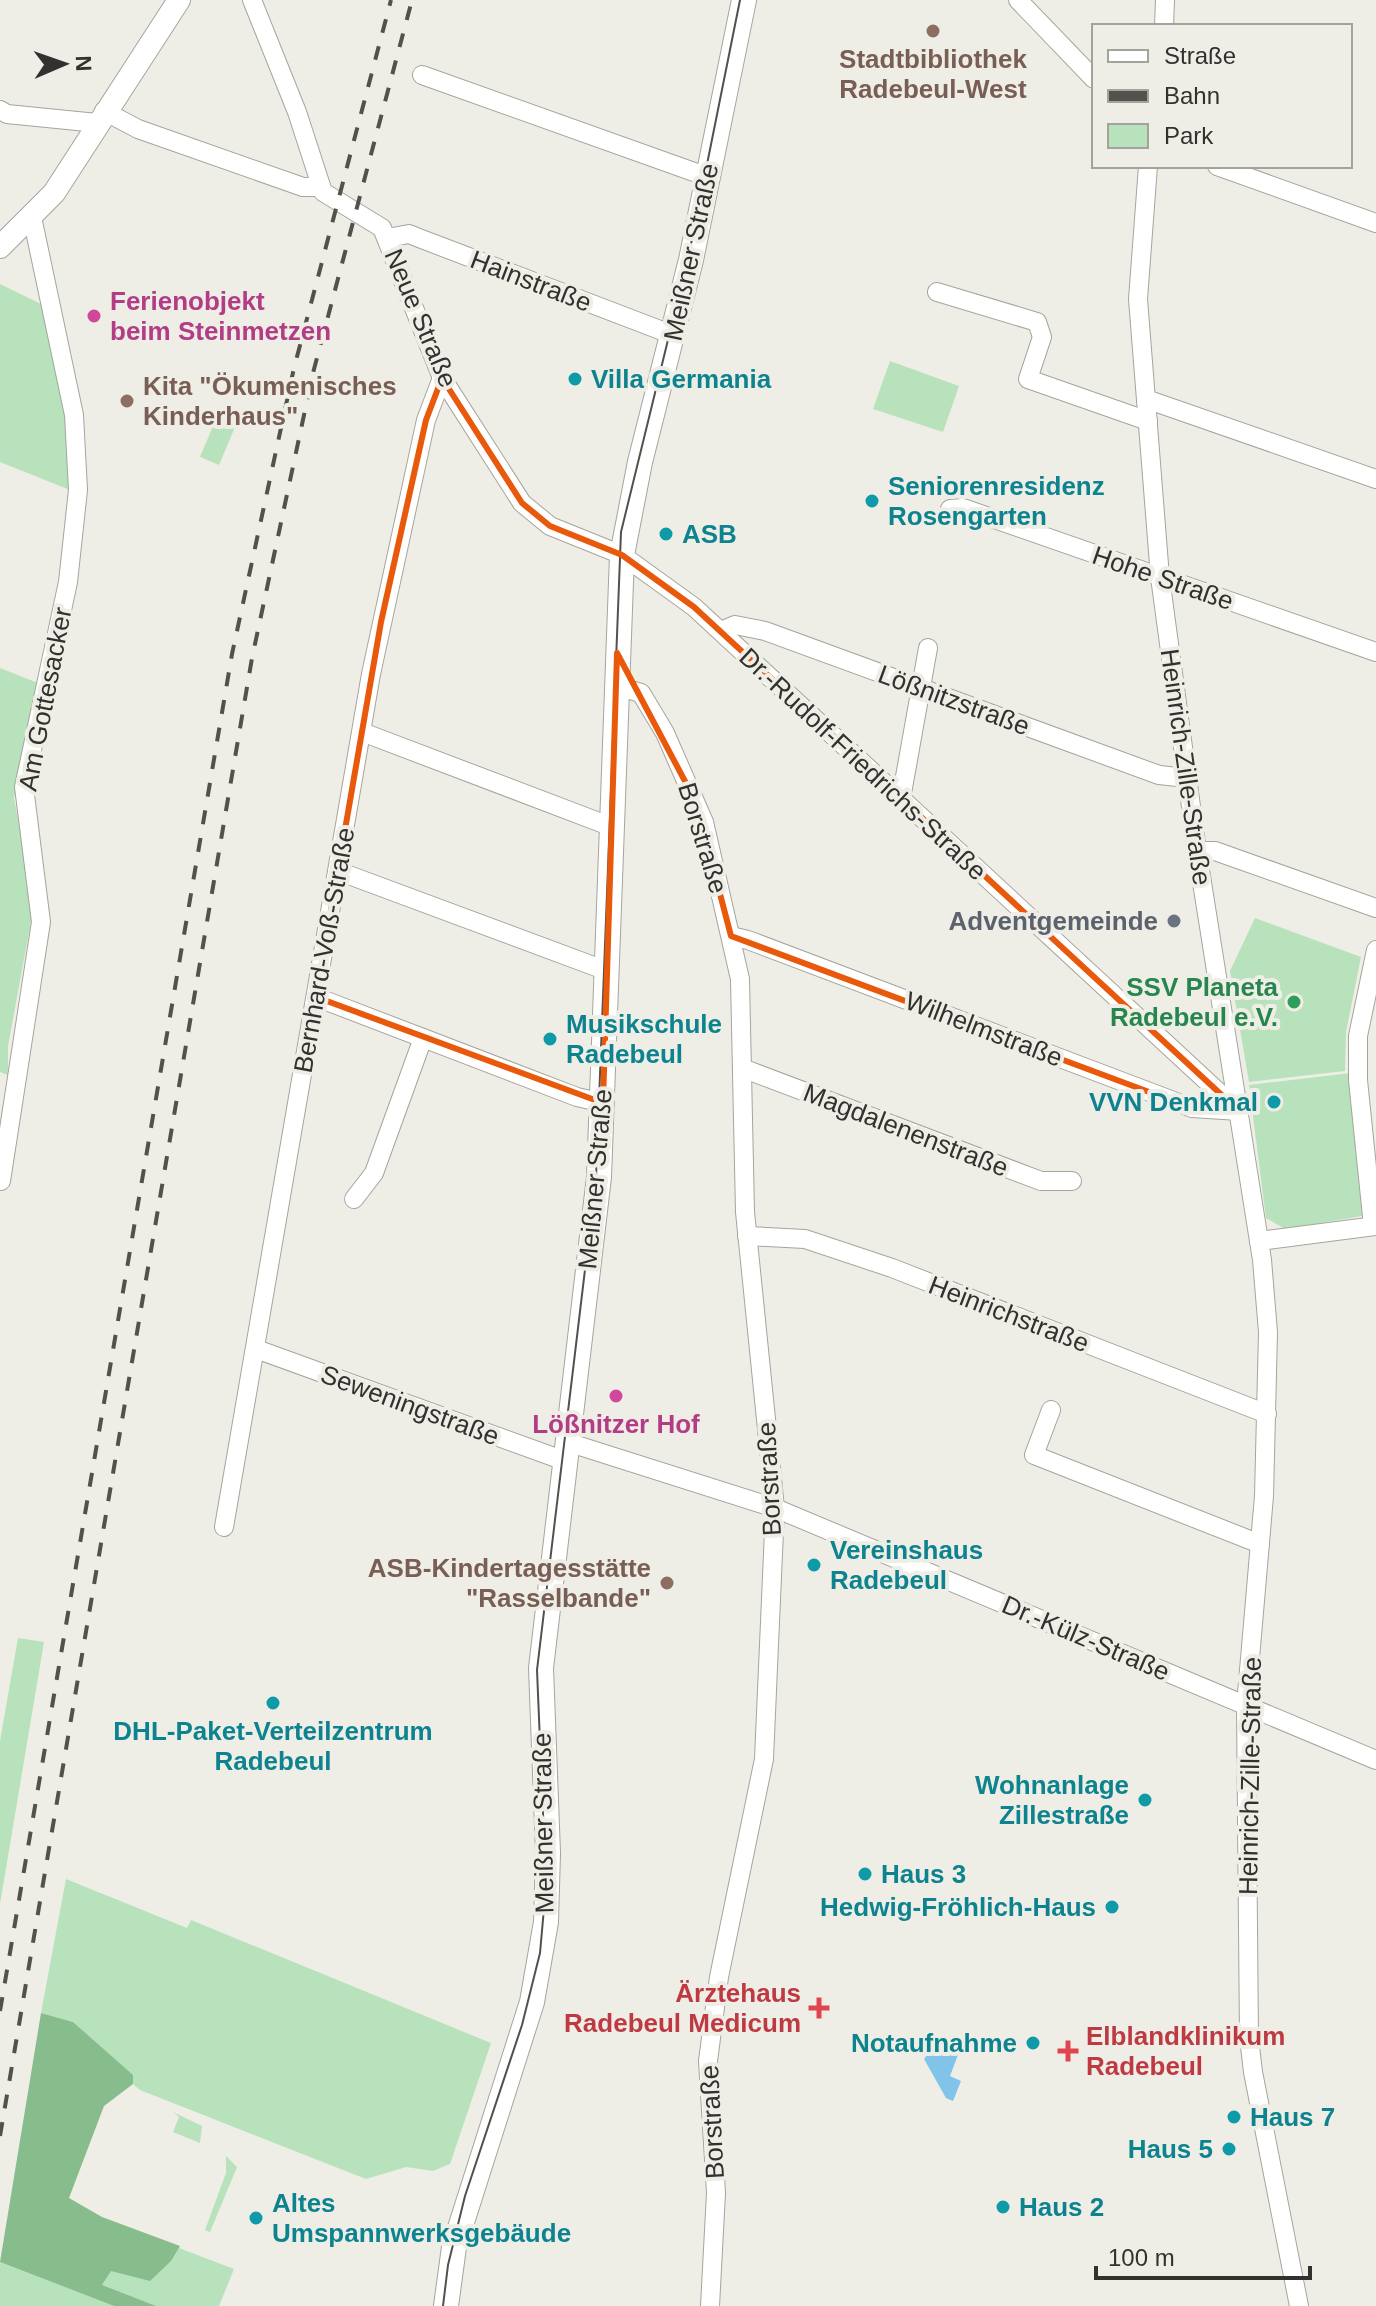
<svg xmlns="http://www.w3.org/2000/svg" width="1376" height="2306" font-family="Helvetica,sans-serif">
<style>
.green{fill:#b7e2bb}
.forest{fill:#87bc8d}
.water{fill:#81c3e9}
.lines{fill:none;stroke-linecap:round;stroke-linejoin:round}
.minor-casing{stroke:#a5a49d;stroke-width:20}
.tertiary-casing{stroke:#a5a49d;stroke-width:24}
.secondary-casing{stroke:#a5a49d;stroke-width:26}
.minor{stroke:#fff;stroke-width:18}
.tertiary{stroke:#fff;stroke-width:22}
.secondary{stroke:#fff;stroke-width:24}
.tram{stroke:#52514e;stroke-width:2}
.rail{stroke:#52514e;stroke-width:4;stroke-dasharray:14 14;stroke-linecap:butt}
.marked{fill:none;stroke:#e8590c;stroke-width:6;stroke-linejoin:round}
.education-dot{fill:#8d6e63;stroke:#efeee6;stroke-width:3}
.hotel-dot{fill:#d1479c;stroke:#efeee6;stroke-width:3}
.culture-dot{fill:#0f9aa8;stroke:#efeee6;stroke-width:3}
.worship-dot{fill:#6b7280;stroke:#efeee6;stroke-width:3}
.leisure-dot{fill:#2e9e5b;stroke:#efeee6;stroke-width:3}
.health-dot{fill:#e0444e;stroke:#efeee6;stroke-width:3}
.labels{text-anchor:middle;stroke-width:8;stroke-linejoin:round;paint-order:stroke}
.education-label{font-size:26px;font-weight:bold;fill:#785e54;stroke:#efeee6}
.street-label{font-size:26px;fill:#32312f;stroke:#efeee6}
.hotel-label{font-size:26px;font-weight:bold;fill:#b23c85;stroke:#efeee6;text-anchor:start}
.culture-label{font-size:26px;font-weight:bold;fill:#0d838f;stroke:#efeee6;text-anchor:start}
.worship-label{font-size:26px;font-weight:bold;fill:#5b616d;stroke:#efeee6;text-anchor:end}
.leisure-label{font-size:26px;font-weight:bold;fill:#27864d;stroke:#efeee6;text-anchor:end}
.health-label{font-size:26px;font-weight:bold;fill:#be3a42;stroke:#efeee6;text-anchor:end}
</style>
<rect width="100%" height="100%" fill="#efeee6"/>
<g class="green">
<path d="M0,284L41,304L65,414L70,490L0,462Z"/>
<path d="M890,361L959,386L943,432L873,409Z"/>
<path d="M216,419L235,427L219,465L200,457Z"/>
<path d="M0,668L38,683L14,798L34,905L8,1046V1075L0,1072Z"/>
<path d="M1255,918L1361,957L1346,1032L1345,1071L1249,1082L1230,971Z"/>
<path d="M1351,1073L1368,1215L1285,1229L1266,1218L1249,1085Z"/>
<path d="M18,1638L44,1642L0,1904V1741Z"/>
<path d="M66,1879L187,1928L191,1920L491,2043L450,2164L433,2171L406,2167L366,2179L140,2090L133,2084L132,2075L73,2022L41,2013Z"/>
<path d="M173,2112L202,2126L200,2143L173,2132L179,2117Z"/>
<path d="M226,2156L237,2167L210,2232L205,2230L226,2173Z"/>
<path d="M179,2248L234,2269L219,2306H156L102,2286L110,2271L172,2261Z"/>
<path d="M0,2262L114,2306H0Z"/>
</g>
<path class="forest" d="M41,2013L73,2022L133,2075V2084L104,2106L69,2198L102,2217L180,2246L172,2260L150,2281L111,2271L102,2285L156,2306H114L0,2262Z"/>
<path class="water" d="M942,2035L961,2047L950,2076L961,2081L953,2101L946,2098L924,2059Z"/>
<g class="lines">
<g class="minor-casing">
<g id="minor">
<path d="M252,0L297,112L323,192L382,228L442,378L522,503L550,526L622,555L694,607L1239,1111"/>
<path d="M1018,0L1094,79"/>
<path d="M1164,26L1165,0"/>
<path d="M422,75L708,177"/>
<path d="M0,110L7,114L97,123"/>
<path d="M104,111L138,129L303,187H320"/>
<path d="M1148,166L1138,299L1160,577L1197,851L1262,1260L1268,1332L1264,1496L1246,1705L1249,2038L1253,2072L1299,2306"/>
<path d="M1217,166L1376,223"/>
<path d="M387,238L409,234L419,238L673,335"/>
<path d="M937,292L1037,322L1042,337L1028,379L1148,421"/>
<path d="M1146,399L1376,479"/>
<path d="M950,509L963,508L1376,652"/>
<path d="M721,631L735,625L765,631L1159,775L1187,778"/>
<path d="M616,686L641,693L665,733L704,822L740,979L745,1212L775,1508L764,1759L719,1977L708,2061L716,2193L710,2306"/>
<path d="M362,732L612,827"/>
<path d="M901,799L928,648"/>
<path d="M1197,851H1215L1376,908"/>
<path d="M338,871L607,971"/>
<path d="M731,936L748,940L1192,1108L1239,1111"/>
<path d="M316,997L577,1097L603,1103"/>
<path d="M742,1068L1041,1181H1072"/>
<path d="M1,1181L41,922L24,787L68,582L78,490L74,415L32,217"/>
<path d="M354,1199L374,1173L423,1038"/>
<path d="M1373,1226L1358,1080V1036L1376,950"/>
<path d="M747,1236L805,1239L892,1268L1267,1414"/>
<path d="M1259,1241L1376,1226"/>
<path d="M256,1349L565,1461"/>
<path d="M1051,1410L1034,1455L1260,1544"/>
<path d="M567,1442L775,1508L1376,1760"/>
<path d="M224,1527L371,674L426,420L442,378"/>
</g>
</g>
<g class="tertiary-casing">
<path id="tertiary" d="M0,247L54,193L179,0"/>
</g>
<g class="secondary-casing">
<path id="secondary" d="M446,2306L454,2247L532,2002L546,1922L548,1853L541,1668L599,1177L622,555L640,462L691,260L744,0"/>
</g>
<use href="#minor" class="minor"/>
<use href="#tertiary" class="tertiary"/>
<use href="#secondary" class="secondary"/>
<path class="tram" d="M443,2306L448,2265L465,2196L522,2025L540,1953L546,1886L537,1670L596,1178L621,532L689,254L740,0"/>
<g class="rail">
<path d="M0,2011L232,654L294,368L391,0"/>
<path d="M0,2136L252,658L313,373L412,0"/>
</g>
</g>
<path class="marked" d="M442,378L522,503L550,526L622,555L694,607L1239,1111L1192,1108L731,936L696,802L617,653L603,1103L316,997L381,622L426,420Z"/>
<g class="education-dot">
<circle cx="933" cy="31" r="8"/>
<circle cx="127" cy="401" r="8"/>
<circle cx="667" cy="1583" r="8"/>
</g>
<g class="hotel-dot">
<circle cx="94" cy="316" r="8"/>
<circle cx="616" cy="1396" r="8"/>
</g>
<g class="culture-dot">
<circle cx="575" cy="379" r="8"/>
<circle cx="872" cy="501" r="8"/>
<circle cx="666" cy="534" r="8"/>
<circle cx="550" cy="1039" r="8"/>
<circle cx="1274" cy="1102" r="8"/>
<circle cx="814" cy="1565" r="8"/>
<circle cx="273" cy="1703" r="8"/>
<circle cx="1145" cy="1800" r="8"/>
<circle cx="865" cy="1874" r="8"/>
<circle cx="1112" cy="1907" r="8"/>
<circle cx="1033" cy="2043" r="8"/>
<circle cx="1234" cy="2117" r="8"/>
<circle cx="1229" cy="2149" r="8"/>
<circle cx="1003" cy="2207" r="8"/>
<circle cx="256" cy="2218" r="8"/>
</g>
<circle class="worship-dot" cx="1174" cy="921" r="8"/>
<circle class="leisure-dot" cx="1294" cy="1002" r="8"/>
<g class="health-dot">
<path d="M815 1996h8v8h8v8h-8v8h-8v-8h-8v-8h8z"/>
<path d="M1064 2039h8v8h8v8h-8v8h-8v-8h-8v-8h8z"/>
</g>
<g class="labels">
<g class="education-label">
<text x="933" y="68">Stadtbibliothek<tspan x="933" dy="30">Radebeul-West</tspan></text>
<text x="143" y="395" text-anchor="start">Kita "Ökumenisches<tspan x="143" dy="30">Kinderhaus"</tspan></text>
<text x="651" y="1577" text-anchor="end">ASB-Kindertagesstätte<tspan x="651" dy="30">"Rasselbande"</tspan></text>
</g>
<g class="street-label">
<text transform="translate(691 252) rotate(-78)" y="9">Meißner Straße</text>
<text transform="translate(531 281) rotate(21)" y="9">Hainstraße</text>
<text transform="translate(421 318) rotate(67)" y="9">Neue Straße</text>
<text transform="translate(1163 578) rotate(19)" y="9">Hohe Straße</text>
<text transform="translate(45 699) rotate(-79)" y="9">Am Gottesacker</text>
<text transform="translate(954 700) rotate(20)" y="9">Lößnitzstraße</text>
<text transform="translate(863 764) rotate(43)" y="9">Dr.-Rudolf-Friedrichs-Straße</text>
<text transform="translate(1186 767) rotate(82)" y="9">Heinrich-Zille-Straße</text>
<text transform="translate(703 838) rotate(73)" y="9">Borstraße</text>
<text transform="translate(324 950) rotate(-80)" y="9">Bernhard-Voß-Straße</text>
<text transform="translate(984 1029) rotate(21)" y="9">Wilhelmstraße</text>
<text transform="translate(906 1130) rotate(21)" y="9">Magdalenenstraße</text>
<text transform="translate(595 1179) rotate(-85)" y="9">Meißner Straße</text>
<text transform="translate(1009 1314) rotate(21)" y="9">Heinrichstraße</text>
<text transform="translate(410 1405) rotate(20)" y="9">Seweningstraße</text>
<text transform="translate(769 1479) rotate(-93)" y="9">Borstraße</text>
<text transform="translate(1086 1638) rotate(23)" y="9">Dr.-Külz-Straße</text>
<text transform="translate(1250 1776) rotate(-89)" y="9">Heinrich-Zille-Straße</text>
<text transform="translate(543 1823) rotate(-91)" y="9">Meißner Straße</text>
<text transform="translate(712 2122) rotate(-93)" y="9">Borstraße</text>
</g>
<g class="hotel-label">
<text x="110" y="310">Ferienobjekt<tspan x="110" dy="30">beim Steinmetzen</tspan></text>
<text x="616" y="1433" text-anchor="middle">Lößnitzer Hof</text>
</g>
<g class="culture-label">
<text x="591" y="388">Villa Germania</text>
<text x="888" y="495">Seniorenresidenz<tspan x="888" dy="30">Rosengarten</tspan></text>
<text x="682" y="543">ASB</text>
<text x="566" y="1033">Musikschule<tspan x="566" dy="30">Radebeul</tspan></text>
<text x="1258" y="1111" text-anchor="end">VVN Denkmal</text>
<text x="830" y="1559">Vereinshaus<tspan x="830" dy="30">Radebeul</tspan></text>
<text x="273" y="1740" text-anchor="middle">DHL-Paket-Verteilzentrum<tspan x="273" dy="30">Radebeul</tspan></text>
<text x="1129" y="1794" text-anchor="end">Wohnanlage<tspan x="1129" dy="30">Zillestraße</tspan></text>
<text x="881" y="1883">Haus 3</text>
<text x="1096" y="1916" text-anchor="end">Hedwig-Fröhlich-Haus</text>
<text x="1017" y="2052" text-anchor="end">Notaufnahme</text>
<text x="1250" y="2126">Haus 7</text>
<text x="1213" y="2158" text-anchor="end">Haus 5</text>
<text x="272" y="2212">Altes<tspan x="272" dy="30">Umspannwerksgebäude</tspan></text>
<text x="1019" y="2216">Haus 2</text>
</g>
<g class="worship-label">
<text x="1158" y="930">Adventgemeinde</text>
</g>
<g class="leisure-label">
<text x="1278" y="996">SSV Planeta<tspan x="1278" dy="30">Radebeul e.V.</tspan></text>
</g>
<g class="health-label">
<text x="801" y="2002">Ärztehaus<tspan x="801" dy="30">Radebeul Medicum</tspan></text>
<text x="1086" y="2045" text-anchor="start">Elblandklinikum<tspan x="1086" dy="30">Radebeul</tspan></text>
</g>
</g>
<rect x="1092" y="24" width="260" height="144" fill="#efeee6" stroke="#a3a29d" stroke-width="2"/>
<rect x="1108" y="50" width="40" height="12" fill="#ffffff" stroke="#a3a29d" stroke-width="2"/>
<text x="1164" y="64" font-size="24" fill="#32312f">Straße</text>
<rect x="1108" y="90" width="40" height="12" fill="#52514e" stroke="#a3a29d" stroke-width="2"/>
<text x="1164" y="104" font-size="24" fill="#32312f">Bahn</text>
<rect x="1108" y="124" width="40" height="24" fill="#b7e2bb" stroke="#a3a29d" stroke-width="2"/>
<text x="1164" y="144" font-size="24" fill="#32312f">Park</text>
<g transform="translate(64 64) rotate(88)" stroke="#efeee6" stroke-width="6" paint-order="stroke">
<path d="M0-6L14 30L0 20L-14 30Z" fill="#32312f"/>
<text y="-12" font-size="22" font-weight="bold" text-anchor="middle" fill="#32312f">N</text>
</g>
<path d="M1096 2266v12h214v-12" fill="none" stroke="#32312f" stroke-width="4"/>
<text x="1108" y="2266" font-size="24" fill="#32312f" stroke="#efeee6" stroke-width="6" paint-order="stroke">100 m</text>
</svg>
